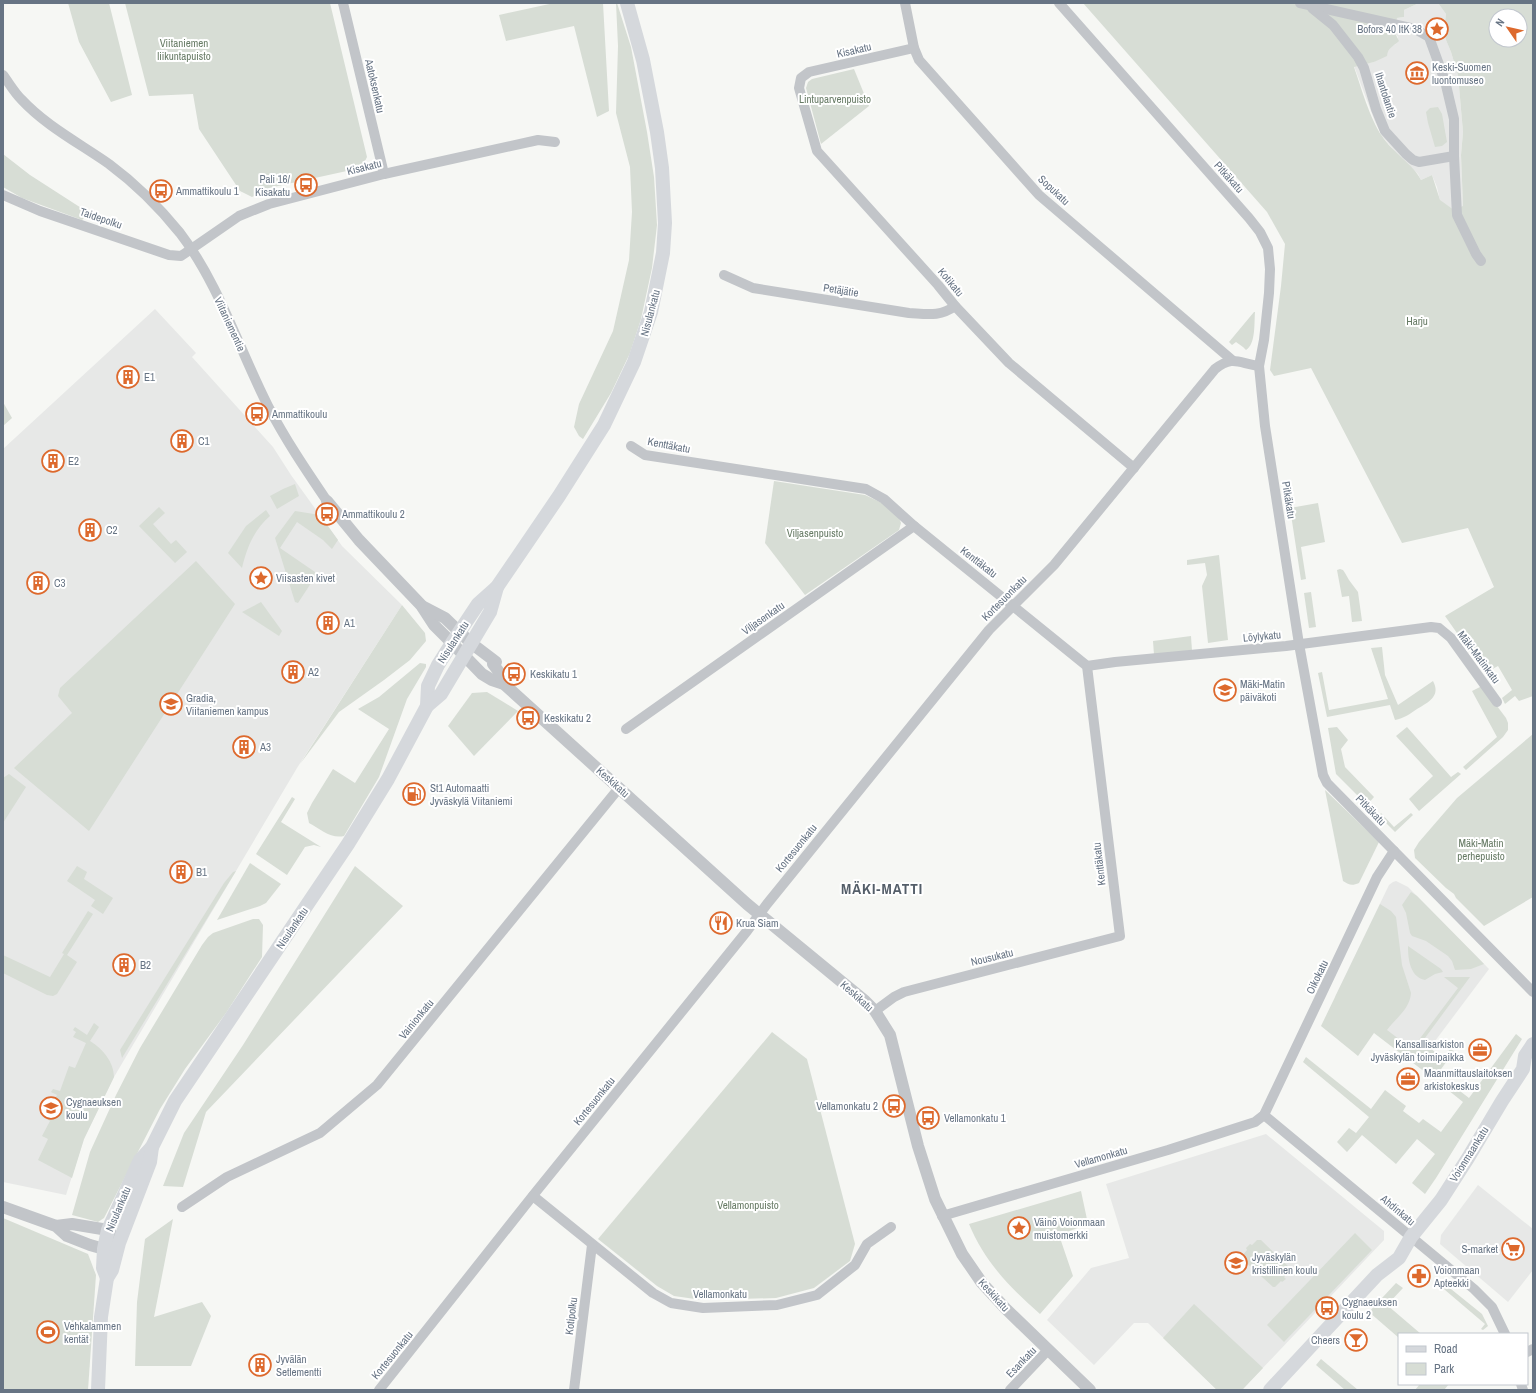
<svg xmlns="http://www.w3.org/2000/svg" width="1536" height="1393" font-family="'Archivo Narrow',sans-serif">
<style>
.built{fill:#e7e8e7}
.green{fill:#d7ddd5;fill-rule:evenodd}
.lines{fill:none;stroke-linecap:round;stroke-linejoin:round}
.minor{stroke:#c2c5c9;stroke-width:10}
.tertiary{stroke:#c2c5c9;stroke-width:12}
.secondary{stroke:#d5d8dc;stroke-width:14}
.labels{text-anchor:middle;stroke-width:4;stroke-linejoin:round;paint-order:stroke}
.poi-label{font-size:11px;fill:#677484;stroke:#fff;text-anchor:start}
.park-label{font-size:11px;fill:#677b65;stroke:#fff}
.street-label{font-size:11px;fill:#677484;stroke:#fff}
.district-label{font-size:15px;font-weight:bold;letter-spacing:1px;fill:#545e69;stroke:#fff}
</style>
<rect width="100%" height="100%" fill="#f6f7f4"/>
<g class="built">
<path d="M1419,3H1438L1446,14L1444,30L1446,40L1451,52L1458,75L1463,132L1461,155L1463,207L1454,210L1440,201L1437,187L1432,175L1421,180L1418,174L1397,154L1382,136L1375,122L1354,66L1374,62L1388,51L1390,47L1396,44L1398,37L1395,33L1397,18L1404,17V10Z"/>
<path d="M155,309L196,353L192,357L273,447L291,475L342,546L402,605L297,768L114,1077L84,1139L66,1195L3,1182V449Z"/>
<path d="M1396,881L1408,887L1489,969L1420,1061L1335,997L1389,885L1393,882Z"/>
<path d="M1266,1134L1384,1231V1240L1242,1390H1217L1148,1323H1134L1094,1365L1047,1320L1091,1268L1129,1258L1106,1184Z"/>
<path d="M1478,1185L1533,1229V1270L1508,1302L1440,1244L1441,1235Z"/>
</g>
<g class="green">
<path d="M68,3H109L132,95L111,102L79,42Z"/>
<path d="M125,3H330L367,157L364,163L356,169L269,188L252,197L240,191L199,129L193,94L149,96Z"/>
<path d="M554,3H603L609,111L597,117L574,26L506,41L499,15Z"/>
<path d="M616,3H617L631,47L647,132L654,177L657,225L652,268L641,319L630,353L611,393L583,439L579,436L574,427L579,404L613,331L629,260L632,212L630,167L616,113L618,46Z"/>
<path d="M1083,3H1419L1404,10V17L1397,18L1395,33L1399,41C1393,47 1388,47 1387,56L1374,62L1354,67C1361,87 1370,119 1382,136C1392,152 1414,165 1421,180L1432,175L1440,200L1454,210L1463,206L1461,155L1463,132L1458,75L1451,52L1446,40L1444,30L1446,14L1438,3H1533V696L1519,701L1515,696L1505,704L1502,698L1512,690L1498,666L1485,673L1445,616L1494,587L1468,528L1402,543L1311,368L1274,376L1270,370L1281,286L1285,244L1267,212ZM1496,16H1520V40H1496Z"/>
<path d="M854,69L869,106L821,144L806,88L808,82L812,79Z"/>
<path d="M1438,107L1442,114L1447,142L1442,146L1435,147L1428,123L1426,112L1430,108Z"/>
<path d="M3,154L30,175L89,213L82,220L22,198L3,187Z"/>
<path d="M1254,312H1255C1254,323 1256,344 1246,350L1243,347L1236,342L1232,345L1229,342Z"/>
<path d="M3,402L12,418L3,426Z"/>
<path d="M774,481L865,495L882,503L899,518L901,523L899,530L805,595L765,543Z"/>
<path d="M295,484L299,496L277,509L270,496L283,489Z"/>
<path d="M1318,503L1325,542L1301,547L1306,579L1301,580L1290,508Z"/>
<path d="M159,507L165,513L153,524L171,544L176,540L187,552L175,563L139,526Z"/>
<path d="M266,510L270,516C254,530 247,547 242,568L228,553L246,526Z"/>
<path d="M295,511L320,515L338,540L332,549L323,540L297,522L280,548L315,572L317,574L298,603L295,602L275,538Z"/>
<path d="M1219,555L1228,640L1208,643L1202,586L1207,575L1205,563L1187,565V560Z"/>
<path d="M196,561L235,604L89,831L14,768L72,713L58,696L60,688Z"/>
<path d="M1340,569L1343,570L1345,573L1349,580L1358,592L1362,621L1352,622L1349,596L1342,597L1337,570Z"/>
<path d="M1311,592L1316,627L1309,628L1304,593Z"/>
<path d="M261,602L282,631L279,636L242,612Z"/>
<path d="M402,605L425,633L426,641L410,660L384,680L339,712L300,764Z"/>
<path d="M1191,636L1192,651L1154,655L1153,641Z"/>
<path d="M1382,647L1385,675L1398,705L1433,681C1441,696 1429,702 1417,709C1410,714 1404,718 1395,720L1390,705L1327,717L1318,673L1322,672L1329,710L1388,699L1371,648Z"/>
<path d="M420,663L426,664V667L407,699L379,777L344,836C331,839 320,829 309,823L307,813L312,803L333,769L355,783L389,729L358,709L379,697Z"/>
<path d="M1482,686L1506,718L1508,723V730L1503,737L1466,770L1463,767L1497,737L1472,691Z"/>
<path d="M487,692L518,711L474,756L448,726L472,693Z"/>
<path d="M1337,727L1348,740L1341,749L1345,767L1374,797L1367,805L1336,774L1328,728Z"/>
<path d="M1407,727L1451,777L1458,772L1461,774L1419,811L1409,799L1433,776L1396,736Z"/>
<path d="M1533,734V897L1484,926L1456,898L1454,894L1446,888L1415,858L1414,850L1419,842L1457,798Z"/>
<path d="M9,774L26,787L3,823V778Z"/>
<path d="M1325,790L1379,842L1359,883C1352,886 1349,885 1343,881Z"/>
<path d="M292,797L295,799L281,822L321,847L314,845L305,847L287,875L256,854Z"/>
<path d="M1381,813L1394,827L1411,813L1413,815L1395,832L1379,816Z"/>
<path d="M250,863L281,884L266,903L260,906L217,920Z"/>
<path d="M77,866L87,872L84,879L113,898L103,914L91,906L95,900L67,881Z"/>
<path d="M355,866L403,906L206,1112L183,1187L163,1186L184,1133L243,1045Z"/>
<path d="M236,871L122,1058L120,1050L224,883L233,872Z"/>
<path d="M1411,892L1417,896L1484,964L1471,969L1455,970L1452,961L1448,956L1426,941L1412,936L1410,933L1406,913L1402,905Z"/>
<path d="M1380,904L1391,911L1396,917L1402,965L1411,993C1410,1009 1395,1019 1387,1030L1412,1049L1458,988L1444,977H1470L1422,1042L1443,1058L1450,1049L1454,1051L1434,1079L1374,1033L1358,1056L1321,1026Z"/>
<path d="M88,911L93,914L67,955L77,962L57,994L53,996L47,995L3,973V955L50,977L64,954L62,953Z"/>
<path d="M253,919H259L263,925L262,957L226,1013L185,1069L160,1109L104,1218L98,1222L72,1215L90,1152L116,1095L140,1048L202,945L208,937L213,933Z"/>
<path d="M1408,946L1441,969L1443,972L1435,974L1425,980C1410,977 1408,959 1408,946Z"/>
<path d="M94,1023L99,1027L90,1041C102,1048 114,1062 114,1077L84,1139L72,1178L38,1160L48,1139L42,1136L50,1121L45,1118L57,1095L51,1092L53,1089L60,1091L69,1066L75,1068L86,1043L73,1037L76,1032L73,1030L75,1027L87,1035Z"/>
<path d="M772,1032L807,1059L855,1244L850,1261L814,1288L776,1298L702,1300L674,1296L657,1286L598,1239Z"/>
<path d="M1516,1034L1522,1039L1436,1178L1425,1194L1412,1183L1435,1154L1417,1139L1396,1164L1362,1135L1347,1152L1337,1142L1349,1128L1356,1133L1369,1117L1303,1062L1306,1057L1371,1109L1385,1090L1406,1106L1403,1111L1419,1123L1423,1119L1441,1132L1463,1102L1448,1090L1452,1085L1469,1098Z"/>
<path d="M1081,1191L1088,1224L1059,1235L1073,1276L1040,1314C1011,1289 984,1261 969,1224Z"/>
<path d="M3,1218L88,1254L96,1275L88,1390H3Z"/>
<path d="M173,1219L154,1317L202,1302L211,1316L191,1366H135L137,1302L145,1239Z"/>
<path d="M1355,1233L1372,1250L1284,1342L1267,1325Z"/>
<path d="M1257,1240H1261L1291,1269V1271L1284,1277L1286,1279L1282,1282L1281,1281L1275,1287H1273L1242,1259V1256L1247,1250L1246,1248L1250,1244L1252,1245Z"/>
<path d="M1441,1281L1482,1314L1488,1326L1483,1330L1481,1329L1485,1324L1438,1284Z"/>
<path d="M1396,1283L1403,1288L1387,1305L1421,1334H1399V1338L1369,1312Z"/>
<path d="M1194,1304L1263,1368L1242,1390H1217L1163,1338Z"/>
<path d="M1321,1359L1358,1390H1345L1316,1365Z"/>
<path d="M1420,1384H1449L1444,1390H1415Z"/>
</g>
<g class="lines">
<g class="minor">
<path d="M343,3L384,174"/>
<path d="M905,3L914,48L919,60L1039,195L1232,360"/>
<path d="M1059,3L1249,218L1260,232L1268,248L1270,269L1269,293L1264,340L1259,366L1265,426L1299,644L1323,775L1327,783L1533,992"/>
<path d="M1300,3L1415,29L1429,37L1445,81L1454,119V156L1457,215L1476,254L1481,261"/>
<path d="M1312,8L1333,25L1358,57L1364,68L1376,109L1385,131L1406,154L1413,160L1419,162L1454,156"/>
<path d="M914,48L809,72L801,78L799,88L817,151L938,285L955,306L1009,363L1134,468"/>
<path d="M3,75C9,83 14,92 21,99C46,126 79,143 109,164C136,184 159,207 180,233C219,284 239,349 268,406C285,439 306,470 327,501"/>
<path d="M3,195L40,211L169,255L181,256L239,216L269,204L384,174L538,140L555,142"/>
<path d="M724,275L753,288L909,313C927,314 940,317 955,306"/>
<path d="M631,446L645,455L866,489L884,499L914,526L1087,666L1120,936L904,992L894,997L875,1011"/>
<path d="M1087,666L1115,662L1286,646L1431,627L1439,628L1451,638L1497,702"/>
<path d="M626,729L914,526"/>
<path d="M1264,1115L1474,1289L1492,1307L1505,1334"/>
<path d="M533,1196L653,1293L671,1303L703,1308L777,1305L817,1295L855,1265L867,1244L891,1227"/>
<path d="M182,1207L227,1177L320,1133L377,1085L619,788"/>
<path d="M942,1216L1168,1150L1255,1122L1264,1115L1377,877L1394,851"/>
<path d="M1527,1352L1533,1349"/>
<path d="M1521,1384L1523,1390"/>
<path d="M379,1390L535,1193L747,931L767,904L989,630L1054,565L1215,369C1233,355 1238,363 1259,366"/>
<path d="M574,1390L592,1245"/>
<path d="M1010,1390L1048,1350"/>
</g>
<g class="tertiary">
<path d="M327,501L359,540L421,605L434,625L452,643L482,674L492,680L504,684L747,904L865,1001L875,1011L890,1035L918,1146L935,1199L962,1254L982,1283L1005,1308L1090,1390"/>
<path d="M422,606L445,618L471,643L496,662L493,664L499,672L504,684"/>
<path d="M3,1207L56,1226L67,1236L90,1245L104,1249L119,1243L108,1230L72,1224L56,1226"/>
</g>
<g class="secondary">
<path d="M427,706L428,686L438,665L452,643L478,604L497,587L559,496L604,425L634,362L651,312L663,253L665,223L662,168L657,132L643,60L627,3"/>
<path d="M107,1278L103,1268L104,1249L108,1230L140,1160L152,1147L175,1101L348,844L388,779L427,706L441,694L490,612L497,587"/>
<path d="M98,1390L101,1317L107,1278L112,1270L119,1243L150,1162L152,1147"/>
<path d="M1270,1390L1377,1275L1399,1258L1411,1237L1441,1200L1468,1158L1502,1101L1523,1069L1525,1056L1533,1044"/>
</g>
</g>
<defs>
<g id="sight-ring" transform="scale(1.15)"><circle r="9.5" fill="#fff" stroke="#dd692d" stroke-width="1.5"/><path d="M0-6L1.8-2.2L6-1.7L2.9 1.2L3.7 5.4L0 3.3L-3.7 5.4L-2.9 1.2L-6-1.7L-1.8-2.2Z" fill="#dd692d"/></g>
<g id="museum-ring" transform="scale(1.15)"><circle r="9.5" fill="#fff" stroke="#dd692d" stroke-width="1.5"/><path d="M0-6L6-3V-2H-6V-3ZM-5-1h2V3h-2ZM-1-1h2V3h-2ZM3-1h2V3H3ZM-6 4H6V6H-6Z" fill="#dd692d"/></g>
<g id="bus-ring" transform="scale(1.15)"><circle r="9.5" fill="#fff" stroke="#dd692d" stroke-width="1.5"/><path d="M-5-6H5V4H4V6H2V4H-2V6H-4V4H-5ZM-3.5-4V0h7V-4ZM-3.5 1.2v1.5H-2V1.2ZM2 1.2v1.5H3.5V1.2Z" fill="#dd692d"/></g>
<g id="building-ring" transform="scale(1.15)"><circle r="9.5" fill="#fff" stroke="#dd692d" stroke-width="1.5"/><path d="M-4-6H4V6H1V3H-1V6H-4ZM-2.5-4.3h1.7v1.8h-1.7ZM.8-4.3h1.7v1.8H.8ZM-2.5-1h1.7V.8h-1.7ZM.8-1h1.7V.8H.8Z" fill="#dd692d"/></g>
<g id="school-ring" transform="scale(1.15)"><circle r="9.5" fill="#fff" stroke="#dd692d" stroke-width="1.5"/><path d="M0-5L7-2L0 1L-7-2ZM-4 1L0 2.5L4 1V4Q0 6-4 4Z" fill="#dd692d"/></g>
<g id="university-ring" transform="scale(1.15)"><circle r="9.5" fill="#fff" stroke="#dd692d" stroke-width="1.5"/><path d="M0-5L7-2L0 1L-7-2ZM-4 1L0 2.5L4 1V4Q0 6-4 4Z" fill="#dd692d"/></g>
<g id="fuel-ring" transform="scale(1.15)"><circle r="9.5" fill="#fff" stroke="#dd692d" stroke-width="1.5"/><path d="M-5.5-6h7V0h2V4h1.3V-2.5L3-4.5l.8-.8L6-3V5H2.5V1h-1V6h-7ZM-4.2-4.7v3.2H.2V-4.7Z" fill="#dd692d"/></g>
<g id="restaurant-ring" transform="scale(1.15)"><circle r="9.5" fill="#fff" stroke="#dd692d" stroke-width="1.5"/><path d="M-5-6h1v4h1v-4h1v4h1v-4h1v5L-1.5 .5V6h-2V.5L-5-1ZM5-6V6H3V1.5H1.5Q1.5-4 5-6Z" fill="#dd692d"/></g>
<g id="office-ring" transform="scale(1.15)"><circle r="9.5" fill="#fff" stroke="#dd692d" stroke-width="1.5"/><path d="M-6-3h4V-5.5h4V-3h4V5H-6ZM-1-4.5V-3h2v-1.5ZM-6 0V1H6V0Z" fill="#dd692d"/></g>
<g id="supermarket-ring" transform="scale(1.15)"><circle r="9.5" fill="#fff" stroke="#dd692d" stroke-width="1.5"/><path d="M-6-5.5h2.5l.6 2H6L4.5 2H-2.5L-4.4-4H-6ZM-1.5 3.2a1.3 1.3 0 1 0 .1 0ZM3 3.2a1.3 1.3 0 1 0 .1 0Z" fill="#dd692d"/></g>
<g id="pharmacy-ring" transform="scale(1.15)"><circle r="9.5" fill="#fff" stroke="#dd692d" stroke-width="1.5"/><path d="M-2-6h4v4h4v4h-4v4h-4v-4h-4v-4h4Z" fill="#dd692d"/></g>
<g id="stadium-ring" transform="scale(1.15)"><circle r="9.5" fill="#fff" stroke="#dd692d" stroke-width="1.5"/><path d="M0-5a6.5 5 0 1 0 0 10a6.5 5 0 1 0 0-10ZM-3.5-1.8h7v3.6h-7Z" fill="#dd692d"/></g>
<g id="bar-ring" transform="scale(1.15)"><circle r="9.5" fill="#fff" stroke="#dd692d" stroke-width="1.5"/><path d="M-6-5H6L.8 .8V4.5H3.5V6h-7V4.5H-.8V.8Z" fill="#dd692d"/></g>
</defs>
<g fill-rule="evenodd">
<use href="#sight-ring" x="1437" y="29"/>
<use href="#museum-ring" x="1417" y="73"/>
<use href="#bus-ring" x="306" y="185"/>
<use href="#bus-ring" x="161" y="191"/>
<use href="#building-ring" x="128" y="377"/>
<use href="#bus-ring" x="257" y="414"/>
<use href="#building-ring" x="182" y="441"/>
<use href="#building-ring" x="53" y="461"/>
<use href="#bus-ring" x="327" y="514"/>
<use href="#building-ring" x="90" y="530"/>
<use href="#sight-ring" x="261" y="578"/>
<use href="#building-ring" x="38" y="583"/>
<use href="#building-ring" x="328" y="623"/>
<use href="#building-ring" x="293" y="672"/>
<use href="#bus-ring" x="514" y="674"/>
<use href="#school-ring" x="1225" y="690"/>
<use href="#university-ring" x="171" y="704"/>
<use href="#bus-ring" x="528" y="718"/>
<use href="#building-ring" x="244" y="747"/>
<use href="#fuel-ring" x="414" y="794"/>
<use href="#building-ring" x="181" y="872"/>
<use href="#restaurant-ring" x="721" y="923"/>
<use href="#building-ring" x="124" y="965"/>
<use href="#office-ring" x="1480" y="1050"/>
<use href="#office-ring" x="1408" y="1079"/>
<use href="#bus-ring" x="894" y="1106"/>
<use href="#school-ring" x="51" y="1108"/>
<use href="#bus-ring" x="928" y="1118"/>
<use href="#sight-ring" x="1019" y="1228"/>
<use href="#supermarket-ring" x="1513" y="1249"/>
<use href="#school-ring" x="1236" y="1263"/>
<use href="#pharmacy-ring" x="1419" y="1276"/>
<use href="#bus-ring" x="1327" y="1308"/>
<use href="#stadium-ring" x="48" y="1332"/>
<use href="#bar-ring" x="1356" y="1340"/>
<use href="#building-ring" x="260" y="1365"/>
</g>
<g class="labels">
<g class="poi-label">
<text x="1422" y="33" text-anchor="end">Bofors 40 ItK 38</text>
<text x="1432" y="71">Keski-Suomen<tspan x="1432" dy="13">luontomuseo</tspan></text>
<text x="290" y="183" text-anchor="end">Pali 16/<tspan x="290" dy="13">Kisakatu</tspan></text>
<text x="176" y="195">Ammattikoulu 1</text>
<text x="144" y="381">E1</text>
<text x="272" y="418">Ammattikoulu</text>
<text x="198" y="445">C1</text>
<text x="68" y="465">E2</text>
<text x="342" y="518">Ammattikoulu 2</text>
<text x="106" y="534">C2</text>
<text x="276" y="582">Viisasten kivet</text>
<text x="54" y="587">C3</text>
<text x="344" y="627">A1</text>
<text x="308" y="676">A2</text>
<text x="530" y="678">Keskikatu 1</text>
<text x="1240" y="688">Mäki-Matin<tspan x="1240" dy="13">päiväkoti</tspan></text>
<text x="186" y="702">Gradia,<tspan x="186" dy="13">Viitaniemen kampus</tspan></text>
<text x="544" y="722">Keskikatu 2</text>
<text x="260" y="751">A3</text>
<text x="430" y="792">St1 Automaatti<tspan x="430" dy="13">Jyväskylä Viitaniemi</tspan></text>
<text x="196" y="876">B1</text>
<text x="736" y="927">Krua Siam</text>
<text x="140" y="969">B2</text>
<text x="1464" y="1048" text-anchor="end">Kansallisarkiston<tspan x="1464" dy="13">Jyväskylän toimipaikka</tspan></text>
<text x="1424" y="1077">Maanmittauslaitoksen<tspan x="1424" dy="13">arkistokeskus</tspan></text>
<text x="66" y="1106">Cygnaeuksen<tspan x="66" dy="13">koulu</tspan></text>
<text x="878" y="1110" text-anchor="end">Vellamonkatu 2</text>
<text x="944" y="1122">Vellamonkatu 1</text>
<text x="1034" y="1226">Väinö Voionmaan<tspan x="1034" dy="13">muistomerkki</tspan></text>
<text x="1498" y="1253" text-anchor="end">S-market</text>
<text x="1252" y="1261">Jyväskylän<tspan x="1252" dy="13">kristillinen koulu</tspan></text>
<text x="1434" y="1274">Voionmaan<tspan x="1434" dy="13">Apteekki</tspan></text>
<text x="1342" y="1306">Cygnaeuksen<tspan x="1342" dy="13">koulu 2</tspan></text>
<text x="64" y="1330">Vehkalammen<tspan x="64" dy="13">kentät</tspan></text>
<text x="1340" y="1344" text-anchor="end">Cheers</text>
<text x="276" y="1363">Jyvälän<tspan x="276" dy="13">Setlementti</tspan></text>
</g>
<g class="park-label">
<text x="184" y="47">Viitaniemen<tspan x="184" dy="13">liikuntapuisto</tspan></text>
<text x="835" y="103">Lintuparvenpuisto</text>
<text x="1417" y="325">Harju</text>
<text x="815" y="537">Viljasenpuisto</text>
<text x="1481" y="847">Mäki-Matin<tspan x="1481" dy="13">perhepuisto</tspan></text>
<text x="748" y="1209">Vellamonpuisto</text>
</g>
<g class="street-label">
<text transform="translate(854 50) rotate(-13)" y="4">Kisakatu</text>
<text transform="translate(375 86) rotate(77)" y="4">Aatoksenkatu</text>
<text transform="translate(1386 95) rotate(72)" y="4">Ihantolantie</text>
<text transform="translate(364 167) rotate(-14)" y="4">Kisakatu</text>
<text transform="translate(1229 177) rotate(48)" y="4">Pitkäkatu</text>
<text transform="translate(1054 190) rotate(43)" y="4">Sopukatu</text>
<text transform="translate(101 218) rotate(19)" y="4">Taidepolku</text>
<text transform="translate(951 282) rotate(50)" y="4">Kotikatu</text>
<text transform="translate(841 290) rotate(9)" y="4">Petäjätie</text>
<text transform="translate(650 313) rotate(-75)" y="4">Nisulankatu</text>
<text transform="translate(230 324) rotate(65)" y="4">Viitaniementie</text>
<text transform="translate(669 445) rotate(11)" y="4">Kenttäkatu</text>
<text transform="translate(1289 500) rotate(81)" y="4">Pitkäkatu</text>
<text transform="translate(979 562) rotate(38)" y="4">Kenttäkatu</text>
<text transform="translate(1004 598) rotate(-45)" y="4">Kortesuonkatu</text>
<text transform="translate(763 618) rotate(-35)" y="4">Viljasenkatu</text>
<text transform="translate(1262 636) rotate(-5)" y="4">Löylykatu</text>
<text transform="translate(453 642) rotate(-57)" y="4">Nisulankatu</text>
<text transform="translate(1479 657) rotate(53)" y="4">Mäki-Matinkatu</text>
<text transform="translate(613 782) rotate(42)" y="4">Keskikatu</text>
<text transform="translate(1371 810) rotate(46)" y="4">Pitkäkatu</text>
<text transform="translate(796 848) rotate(-51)" y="4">Kortesuonkatu</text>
<text transform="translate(1099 864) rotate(-97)" y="4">Kenttäkatu</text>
<text transform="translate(292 928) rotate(-56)" y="4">Nisulankatu</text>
<text transform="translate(992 957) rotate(-14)" y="4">Nousukatu</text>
<text transform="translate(1317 977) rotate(-64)" y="4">Oikokatu</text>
<text transform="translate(857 996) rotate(42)" y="4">Keskikatu</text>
<text transform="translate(416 1019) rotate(-51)" y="4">Vainionkatu</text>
<text transform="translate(594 1101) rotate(-51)" y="4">Kortesuonkatu</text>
<text transform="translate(1469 1154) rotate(-58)" y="4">Voionmaankatu</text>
<text transform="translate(1101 1157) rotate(-16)" y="4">Vellamonkatu</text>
<text transform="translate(118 1209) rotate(-67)" y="4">Nisulankatu</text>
<text transform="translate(1398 1210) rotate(40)" y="4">Ahdinkatu</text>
<text x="720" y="1298">Vellamonkatu</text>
<text transform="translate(994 1295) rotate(48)" y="4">Keskikatu</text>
<text transform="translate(571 1316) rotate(-83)" y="4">Kotipolku</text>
<text transform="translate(392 1355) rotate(-51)" y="4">Kortesuonkatu</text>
<text transform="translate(1021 1362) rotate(-46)" y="4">Esankatu</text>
</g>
<g class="district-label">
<text x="882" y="894">MÄKI-MATTI</text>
</g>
</g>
<rect width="1536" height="1393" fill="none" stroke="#677484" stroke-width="8"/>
<rect x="1398" y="1333" width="130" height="52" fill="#ffffff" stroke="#c2c7ce"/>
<rect x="1406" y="1346" width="20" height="6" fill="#d5d8dc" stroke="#c2c7ce"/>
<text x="1434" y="1353" font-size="12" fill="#677484">Road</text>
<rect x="1406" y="1363" width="20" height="12" fill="#d7ddd5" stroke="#c2c7ce"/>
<text x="1434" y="1373" font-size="12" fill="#677484">Park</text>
<g transform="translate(1508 28) rotate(304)"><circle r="19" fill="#ffffff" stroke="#c2c7ce"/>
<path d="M0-3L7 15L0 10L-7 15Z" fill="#dd692d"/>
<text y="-6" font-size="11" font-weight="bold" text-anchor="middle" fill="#677484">N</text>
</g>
</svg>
